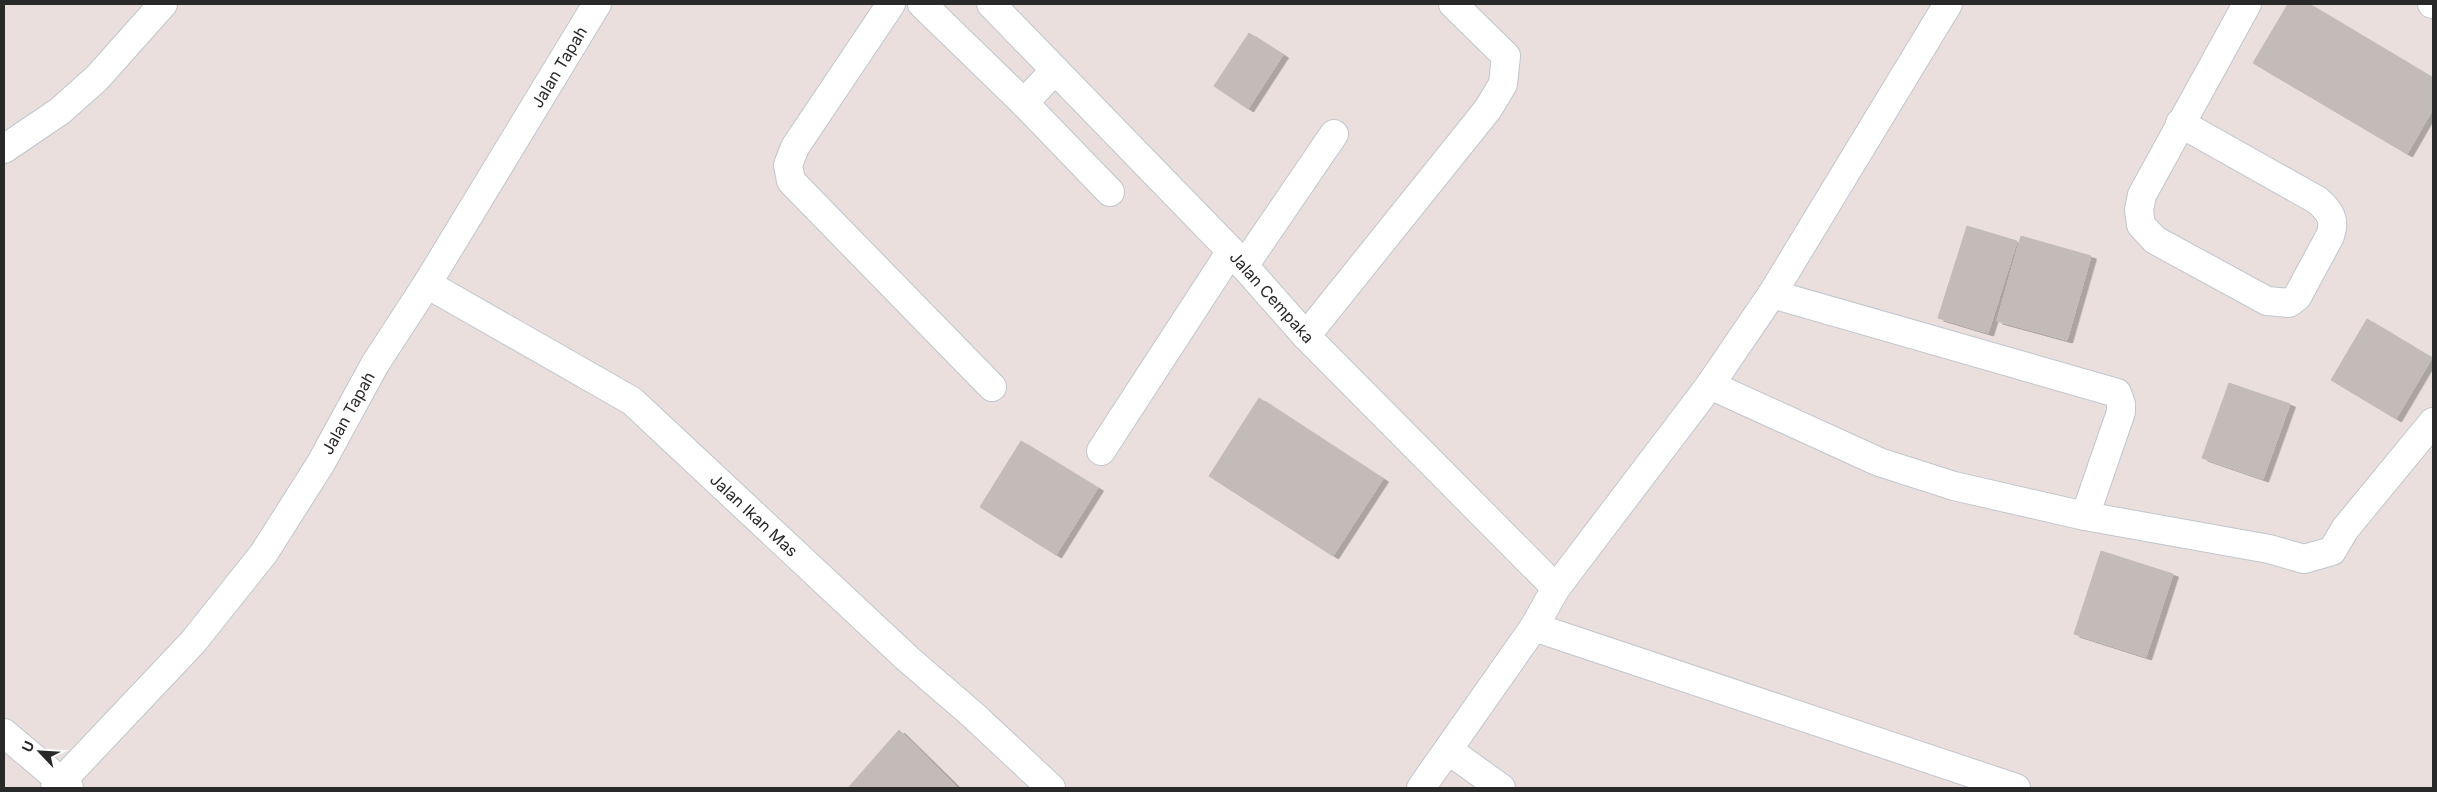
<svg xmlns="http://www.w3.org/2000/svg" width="2437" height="792" font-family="Inter,sans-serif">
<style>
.building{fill:#c2bbb7;stroke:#c5bbb6;filter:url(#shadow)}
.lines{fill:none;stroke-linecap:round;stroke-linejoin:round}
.minor-casing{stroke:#c0c6ce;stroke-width:30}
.minor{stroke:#fff;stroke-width:28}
.labels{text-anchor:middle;stroke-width:4.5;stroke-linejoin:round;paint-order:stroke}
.street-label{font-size:16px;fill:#292929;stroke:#fff}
</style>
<defs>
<filter id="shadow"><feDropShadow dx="5.5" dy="3" stdDeviation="0" flood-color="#0004"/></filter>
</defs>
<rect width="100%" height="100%" fill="#eadfdc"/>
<g class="building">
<path d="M2288,4H2309L2433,78V109L2407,154L2253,63Z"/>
<path d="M1249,33L1283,55L1248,109L1214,86Z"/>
<path d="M1967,226L2017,241L1988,333L1938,318Z"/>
<path d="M2021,236L2091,256L2067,340L1997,321Z"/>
<path d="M2367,319L2432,358L2396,419L2331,380Z"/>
<path d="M2229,383L2290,404L2263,479L2202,458Z"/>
<path d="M1259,398L1383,479L1333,556L1209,476Z"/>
<path d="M1021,441L1098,488L1056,555L980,507Z"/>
<path d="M2101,551L2173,574L2146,657L2074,634Z"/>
<path d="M899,730L958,788H848Z"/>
</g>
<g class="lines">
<g class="minor-casing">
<g id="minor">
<path d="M891,4L795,147L788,165L791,181L992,387"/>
<path d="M922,4L1024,103L1110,192"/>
<path d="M991,4L1231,251L1306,336L1556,588"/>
<path d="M2432,4H2433"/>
<path d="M1024,103L1055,70"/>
<path d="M2180,123L2317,200C2330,211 2336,220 2330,236L2297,297L2289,303L2267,301L2155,240L2141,225L2139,210L2142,195L2247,4"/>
<path d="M4,149L60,111L97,78L163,4"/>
<path d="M1244,266L1334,134"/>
<path d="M427,284L632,401L908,659L973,715L1051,788"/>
<path d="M1772,294L2117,393L2121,404V412L2085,516"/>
<path d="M1306,336L1488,109L1503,84L1506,56L1453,4"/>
<path d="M1710,385L1879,462L1954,486L2085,516L2269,549L2304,559L2332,551L2345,529L2433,422"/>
<path d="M1101,451L1231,251"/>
<path d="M1534,627L2016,788"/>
<path d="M4,733L69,788"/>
<path d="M1448,750L1501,788"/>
<path d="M55,788L193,642L264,553L321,463L375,364L427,284L597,4"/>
<path d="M1421,788L1534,627L1556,588L1710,385L1772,294L1948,4"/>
</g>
</g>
<use href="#minor" class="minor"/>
</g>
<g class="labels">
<g class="street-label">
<text transform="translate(559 67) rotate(-59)" y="6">Jalan Tapah</text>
<text transform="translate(1272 297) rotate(48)" y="6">Jalan Cempaka</text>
<text transform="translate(348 413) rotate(-61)" y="6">Jalan Tapah</text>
<text transform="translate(754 515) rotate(43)" y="6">Jalan Ikan Mas</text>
</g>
</g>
<rect width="2437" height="792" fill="none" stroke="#292929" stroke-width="10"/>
<g transform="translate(40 752) rotate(295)" stroke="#ffffff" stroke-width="4" paint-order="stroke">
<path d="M0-4L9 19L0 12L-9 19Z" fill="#292929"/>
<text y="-8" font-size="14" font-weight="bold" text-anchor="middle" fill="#292929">U</text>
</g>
</svg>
